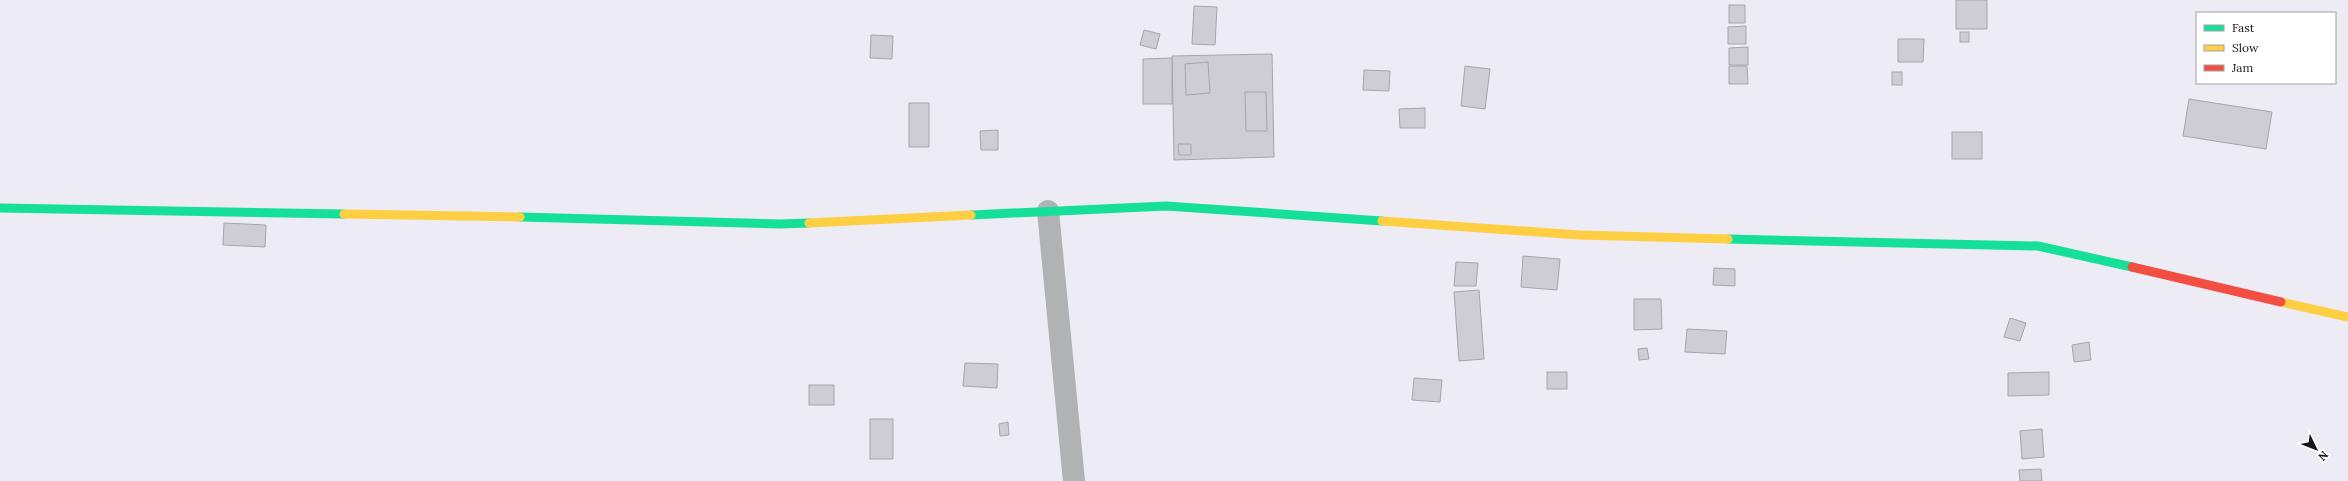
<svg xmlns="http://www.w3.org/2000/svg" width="2348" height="481" font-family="Lora,serif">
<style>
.building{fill:#cfcdd4;stroke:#a7a5ab}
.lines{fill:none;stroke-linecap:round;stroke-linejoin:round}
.street{stroke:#b1b2b3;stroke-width:22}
.fast{stroke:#16e098;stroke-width:9}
.slow{stroke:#ffcf43;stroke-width:9}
.jam{stroke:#f24e42;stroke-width:9}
</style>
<rect width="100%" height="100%" fill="#edebf4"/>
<g class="building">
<rect x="1956" y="0" width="31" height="29"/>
<rect x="1729" y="5" width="16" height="18"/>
<path d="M1194,6L1217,7L1215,45L1192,44Z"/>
<path d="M1746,26V44H1728V27Z"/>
<path d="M1144,30L1160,34L1156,49L1140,45Z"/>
<rect x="1960" y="32" width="9" height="10"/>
<path d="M871,35L893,36L892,59L870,58Z"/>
<path d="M1898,39H1924L1923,62H1898Z"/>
<path d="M1748,47V65H1729V48Z"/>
<path d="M1272,54L1274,157L1174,160L1172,56Z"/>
<path d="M1172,58V104H1143V59Z"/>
<path d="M1208,62L1210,93L1186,95L1185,64Z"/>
<path d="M1465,66L1490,69L1485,109L1461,106Z"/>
<path d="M1729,66H1747L1748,84H1729Z"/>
<path d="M1364,70L1390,71L1389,91L1363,90Z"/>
<rect x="1892" y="72" width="10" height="13"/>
<path d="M1245,92H1266L1267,131H1246Z"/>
<path d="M2189,99L2272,112L2266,149L2183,136Z"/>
<rect x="909" y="103" width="20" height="44"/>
<path d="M1425,108V128H1400L1399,109Z"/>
<path d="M998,130V150H981L980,131Z"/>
<rect x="1952" y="132" width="30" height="27"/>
<path d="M1178,144H1191V155H1179Z"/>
<path d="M224,223L266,225L265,247L223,245Z"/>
<path d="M1523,256L1560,259L1557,290L1521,287Z"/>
<path d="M1456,262L1478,263L1476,286H1454Z"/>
<path d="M1714,268L1735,269V286L1713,285Z"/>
<path d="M1479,290L1484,359L1459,361L1454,292Z"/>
<path d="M1634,299H1661L1662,329L1634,330Z"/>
<path d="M2010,318L2026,323L2020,341L2004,337Z"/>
<path d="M1687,329L1727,331L1725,354L1685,352Z"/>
<path d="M2089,342L2091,360L2074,362L2072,345Z"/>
<path d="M1647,348L1649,359L1639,360L1638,349Z"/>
<path d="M965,363L998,364L997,388L963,386Z"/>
<rect x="1547" y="372" width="20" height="17"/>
<path d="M2049,372V395L2008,396V373Z"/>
<path d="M1414,378L1442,380L1440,402L1412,400Z"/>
<rect x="809" y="385" width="25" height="20"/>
<rect x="870" y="419" width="23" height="40"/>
<path d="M1008,422L1009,435L1000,436L999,424Z"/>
<path d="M2042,429L2044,457L2022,459L2020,431Z"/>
<path d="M2041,469L2042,481H2020L2019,470Z"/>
</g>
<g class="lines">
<path class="street" d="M1048,211L1074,481"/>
<g class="fast">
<path d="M0,208L344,214"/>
<path d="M971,215L1166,206L1382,221"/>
<path d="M520,217L780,224L809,223"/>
<path d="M1728,239L2038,246L2132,267"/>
</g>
<g class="slow">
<path d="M344,214L520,217"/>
<path d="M1382,221L1580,235L1728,239"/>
<path d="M809,223L971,215"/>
<path d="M2281,302L2348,317"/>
</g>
<path class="jam" d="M2132,267L2281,302"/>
</g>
<rect x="2196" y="12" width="140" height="72" fill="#ffffff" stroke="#a3a2a4"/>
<rect x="2204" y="25" width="20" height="6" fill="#16e098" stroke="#a3a2a4"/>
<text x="2232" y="32" font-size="12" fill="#18161c">Fast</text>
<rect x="2204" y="45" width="20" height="6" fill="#ffcf43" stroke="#a3a2a4"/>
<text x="2232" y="52" font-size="12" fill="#18161c">Slow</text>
<rect x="2204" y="65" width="20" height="6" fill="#f24e42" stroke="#a3a2a4"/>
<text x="2232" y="72" font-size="12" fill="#18161c">Jam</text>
<g transform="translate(2316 449) rotate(133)" stroke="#ffffff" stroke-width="3" paint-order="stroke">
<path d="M0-3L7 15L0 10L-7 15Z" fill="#18161c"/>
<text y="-6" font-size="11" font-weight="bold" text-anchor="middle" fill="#18161c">N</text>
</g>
</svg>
